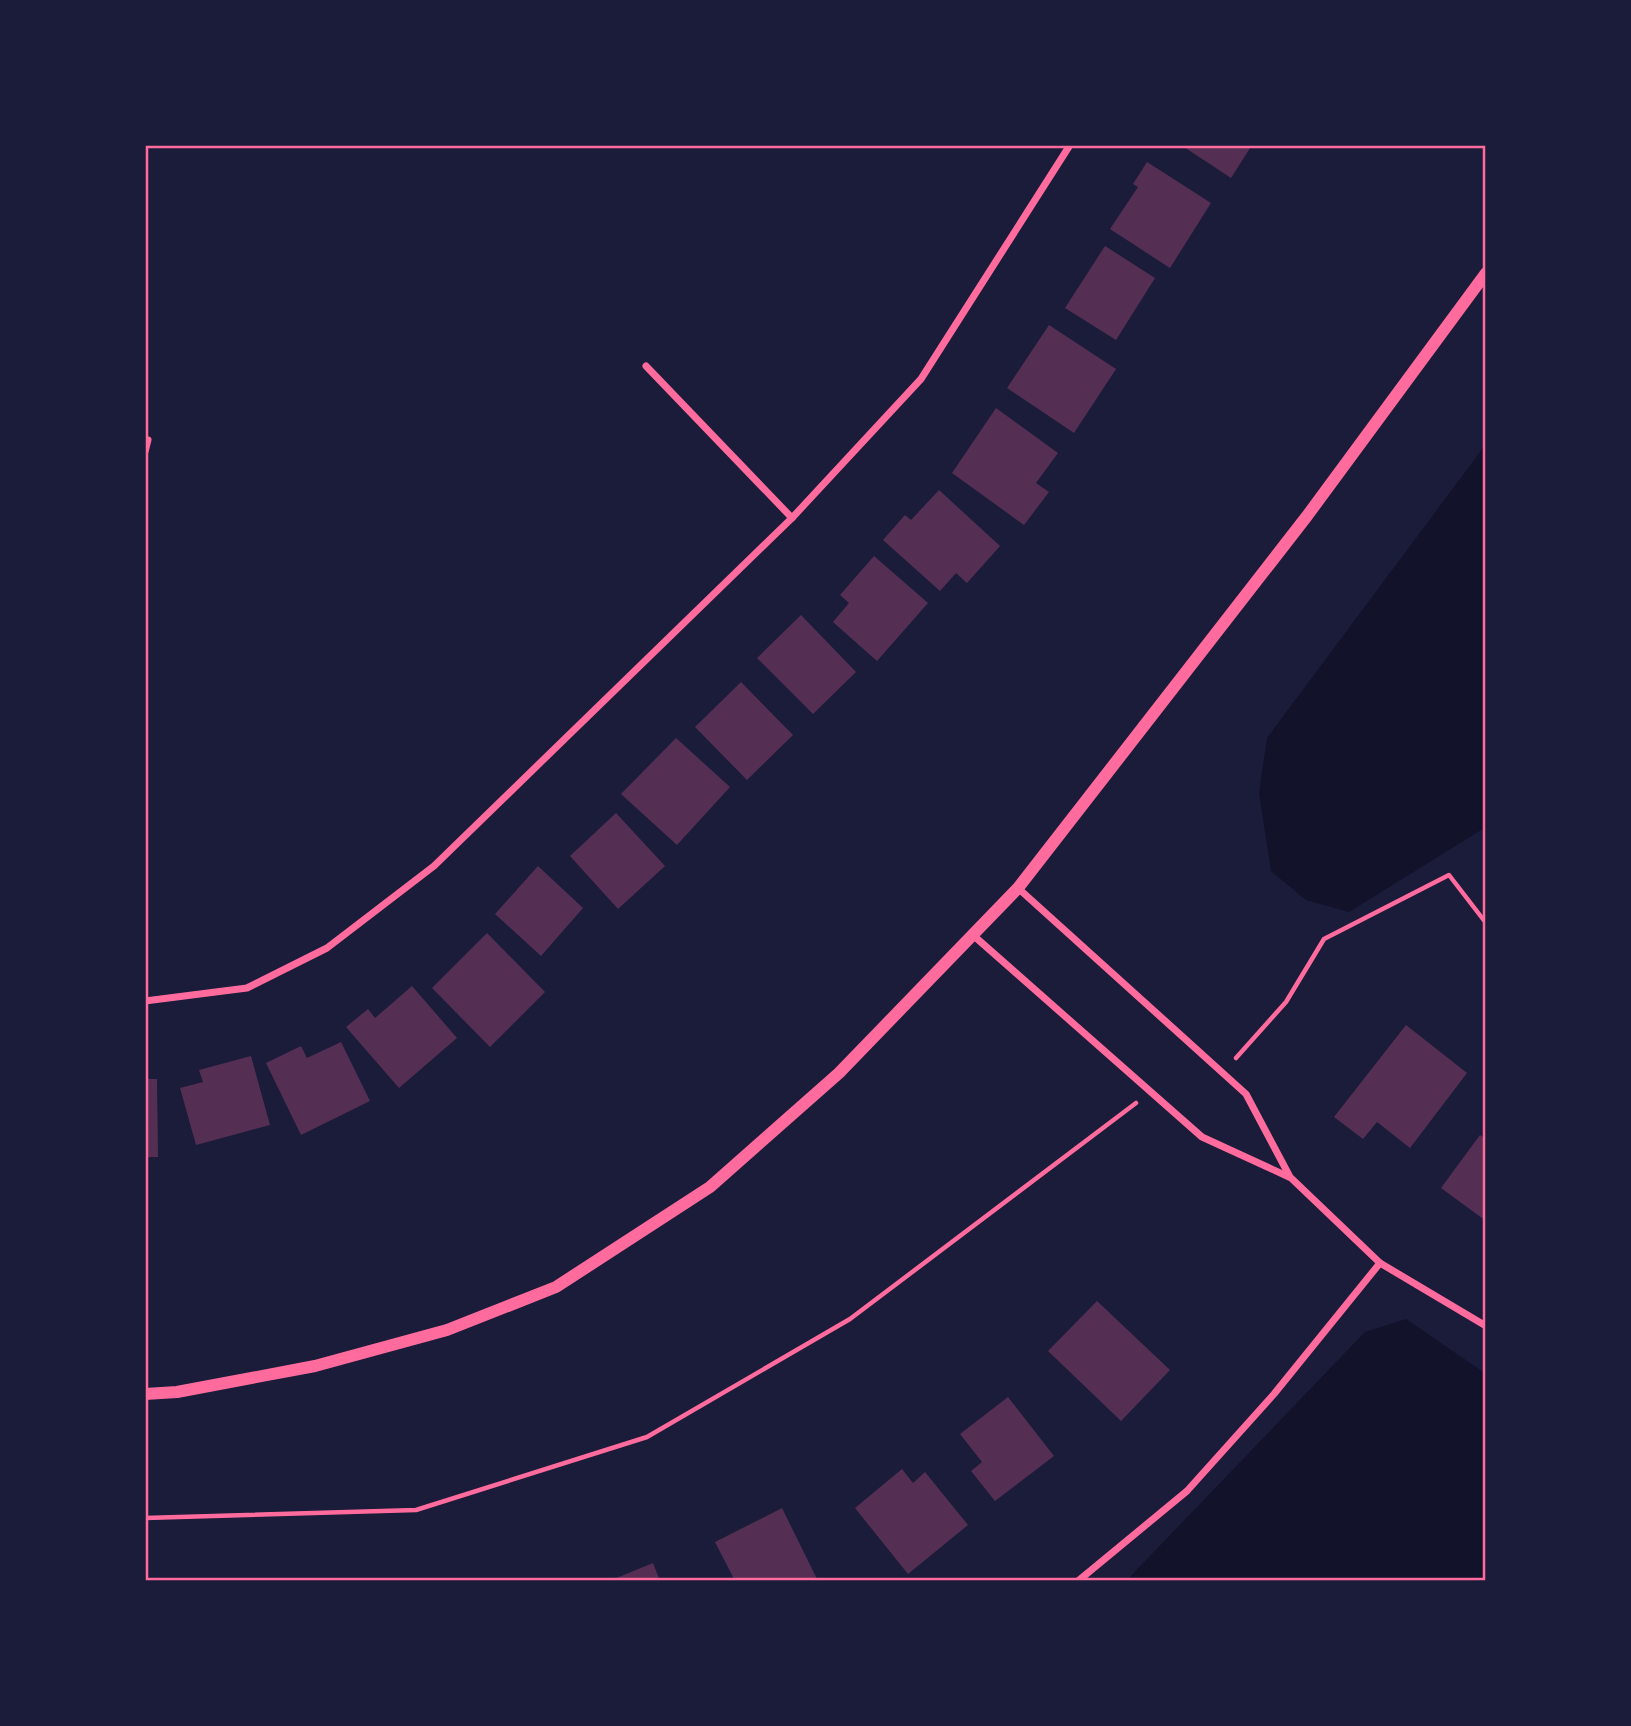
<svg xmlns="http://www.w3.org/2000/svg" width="1631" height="1726" font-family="'Archivo Narrow',sans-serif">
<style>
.water{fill:#12122b}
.building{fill:#542f53}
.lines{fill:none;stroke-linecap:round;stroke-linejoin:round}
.path{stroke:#ff6b9d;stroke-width:4.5}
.minor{stroke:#ff6b9d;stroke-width:7}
.tertiary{stroke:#ff6b9d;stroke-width:12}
.neatline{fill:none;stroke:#ff6b9d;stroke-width:2.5}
</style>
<rect width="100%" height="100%" fill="#1b1b3a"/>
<g class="water">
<path d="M1486,444V827L1349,912L1306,900L1271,871L1259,793L1267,738Z"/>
<path d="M1406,1319L1486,1374V1581H1126L1365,1332Z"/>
</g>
<g class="building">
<path d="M1181,145H1252L1231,178Z"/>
<path d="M1147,162L1211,203L1170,268L1110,229L1138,187L1133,184Z"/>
<path d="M1105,246L1155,278L1116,340L1065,308Z"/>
<path d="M1049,325L1116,369L1074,433L1007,388Z"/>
<path d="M996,408L1058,453L1036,483L1049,492L1024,525L952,473Z"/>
<path d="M939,490L1000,546L967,583L956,573L940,591L883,540L905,515L911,520Z"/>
<path d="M874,556L928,603L877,661L833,622L849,603L840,595Z"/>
<path d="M801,615L856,672L813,714L757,658Z"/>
<path d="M741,682L793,735L747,780L695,727Z"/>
<path d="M676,738L730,787L677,845L621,794Z"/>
<path d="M616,813L665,866L618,909L570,856Z"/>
<path d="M538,866L583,908L541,956L495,914Z"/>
<path d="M487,933L545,992L490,1047L432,988Z"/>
<path d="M412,986L457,1038L399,1088L346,1027L368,1009L375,1018Z"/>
<path d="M1406,1025L1467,1073L1410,1148L1377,1122L1363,1139L1334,1117Z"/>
<path d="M341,1042L370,1101L301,1135L266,1063L301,1046L307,1058Z"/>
<path d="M251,1056L270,1125L196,1145L180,1088L203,1082L199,1070Z"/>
<path d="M145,1079H157L158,1157H145Z"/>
<path d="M1480,1135L1486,1139V1221L1441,1188Z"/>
<path d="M1097,1301L1170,1370L1121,1421L1048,1351Z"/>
<path d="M1008,1397L1054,1456L995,1501L971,1471L982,1462L960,1434Z"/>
<path d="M902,1469L913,1483L925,1472L968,1525L908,1574L855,1508Z"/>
<path d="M782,1508L818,1581H735L715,1542Z"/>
<path d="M653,1563L660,1581H609Z"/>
</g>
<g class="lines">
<g class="path">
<path d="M1236,1058L1286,1002L1324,939L1449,875L1486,923"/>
<path d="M145,1518L416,1510L647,1437L850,1319L1136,1103"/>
</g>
<g class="minor">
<path d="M646,366L792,518"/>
<path d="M145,452L148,440"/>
<path d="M1018,888L1246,1094L1290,1177L1380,1263L1486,1326"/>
<path d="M974,936L1202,1137L1289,1177"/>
<path d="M145,1001L247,988L327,948L434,866L792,518L921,379L1070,145"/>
<path d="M1078,1581L1187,1491L1274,1394L1380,1263"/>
</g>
<path class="tertiary" d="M145,1394L177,1392L315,1366L447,1330L556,1287L710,1187L839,1073L1018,888L1307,516L1486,273"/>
</g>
<rect width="1631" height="1726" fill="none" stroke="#1b1b3a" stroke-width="294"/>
<rect x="147" y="147" width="1337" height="1432" class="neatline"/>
</svg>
